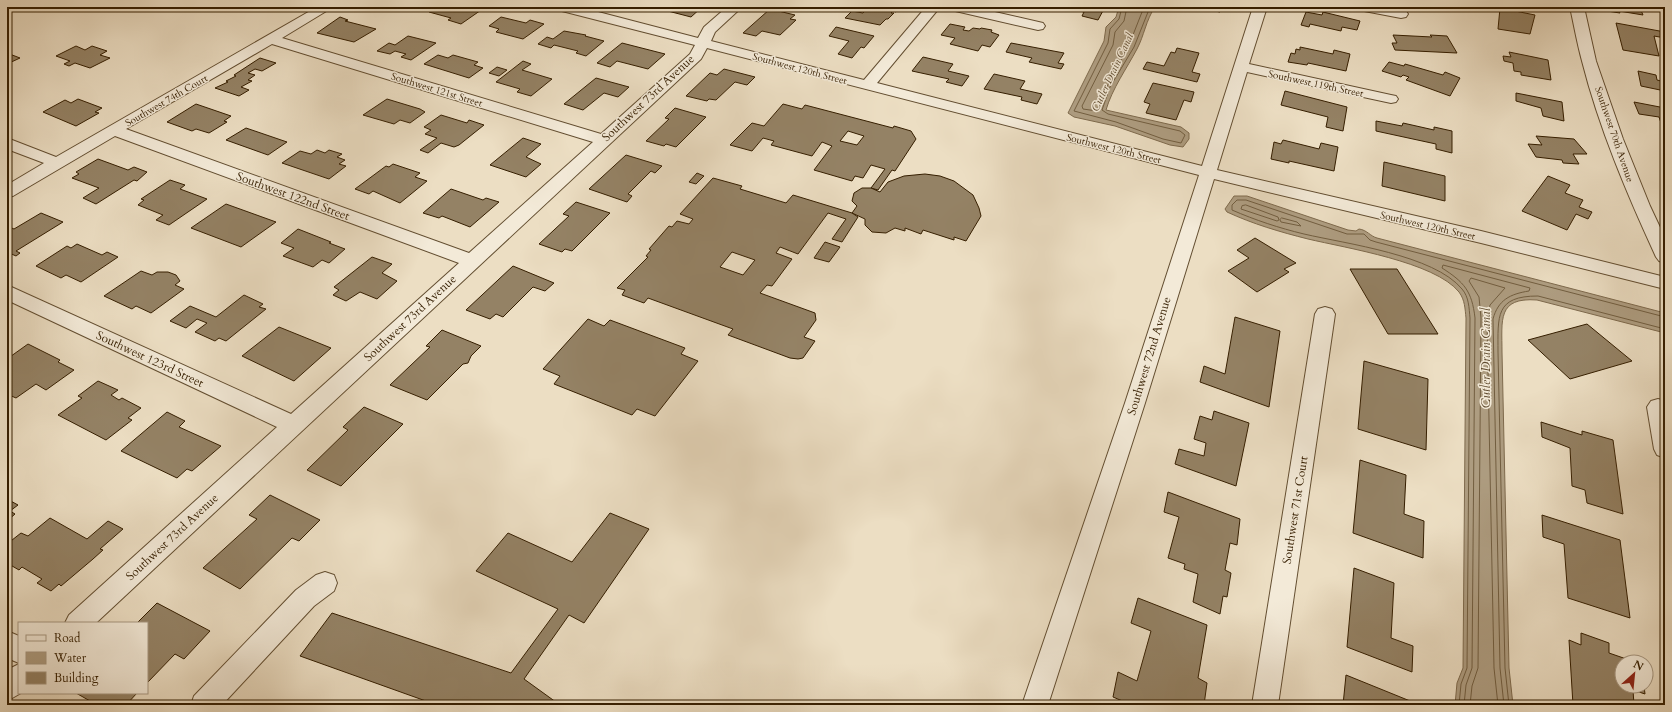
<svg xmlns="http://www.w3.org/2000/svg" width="1672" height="712" font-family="Cardo,serif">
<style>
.water{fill:#ae9d81;stroke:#7e6a4d}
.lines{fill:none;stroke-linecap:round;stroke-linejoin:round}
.shore{stroke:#725e40;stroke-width:1}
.building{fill:#948265;stroke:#351e00;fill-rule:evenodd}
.minor-casing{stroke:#634e31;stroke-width:2}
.minor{fill:#f3ead8;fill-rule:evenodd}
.labels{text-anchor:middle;stroke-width:3;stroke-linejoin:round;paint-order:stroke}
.far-street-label{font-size:10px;fill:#351e00;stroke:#f3ead8}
.far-water-label{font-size:11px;font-style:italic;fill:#5f4a2d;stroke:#f3ead8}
.street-label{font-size:12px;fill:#351e00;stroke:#f3ead8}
.water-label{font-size:13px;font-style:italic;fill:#5f4a2d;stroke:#f3ead8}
</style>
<rect width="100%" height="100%" fill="#ecdec3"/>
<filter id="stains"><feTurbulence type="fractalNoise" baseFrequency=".005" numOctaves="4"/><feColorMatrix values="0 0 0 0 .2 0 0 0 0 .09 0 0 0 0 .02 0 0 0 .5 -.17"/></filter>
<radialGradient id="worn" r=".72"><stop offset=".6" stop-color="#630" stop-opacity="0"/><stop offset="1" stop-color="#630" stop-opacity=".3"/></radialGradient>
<g class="water">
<path d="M1119,7H1155C1146,20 1144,36 1137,49C1127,68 1112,89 1106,110L1181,127L1189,133V139L1183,147L1170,145L1115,126L1074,117L1068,113L1104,41L1106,27L1116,17Z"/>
<path d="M1234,196H1247L1348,230L1356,231L1359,229C1367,230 1370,236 1377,238L1665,313V333L1537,300C1497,297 1502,320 1502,352L1509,668L1513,705H1455L1457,683L1463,668L1466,318C1465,309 1465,300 1459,292C1435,262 1346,248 1308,239C1280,232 1253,224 1227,212L1225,209Z"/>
</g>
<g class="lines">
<g class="shore">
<path d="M1122,7L1119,19L1110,29L1108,43L1074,111L1116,122L1163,139L1181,143L1185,135L1180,131L1108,114L1102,110L1110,87L1134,47L1150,7"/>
<path d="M1127,7L1124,21L1115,32L1113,45L1082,106L1083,109L1097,111L1103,94L1129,45L1144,7"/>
<path d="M1246,205L1278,217L1279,220L1277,221L1241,209L1242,206Z"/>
<path d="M1282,218L1297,222L1301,226L1281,222L1280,220Z"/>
<path d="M1459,705L1461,684L1467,668L1470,318C1469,308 1469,297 1462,289C1434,255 1347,244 1304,234C1279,228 1255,220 1232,210V205L1237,200H1246L1347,234H1364L1370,240L1376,242L1665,317"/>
<path d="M1464,705L1466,685L1472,668L1475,318C1472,291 1464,282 1442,268L1443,265L1530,288L1529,291C1510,294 1498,300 1493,319L1500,668L1504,705"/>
<path d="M1470,705L1472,686L1478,668L1481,318L1479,297L1469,281L1471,278L1505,288L1490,305L1487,320L1494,668L1498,705"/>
<path d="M1509,705L1505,668L1498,352C1498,316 1495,296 1538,296L1665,329"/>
</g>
</g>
<g class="building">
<path d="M433,7H481L484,8L461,24L448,20L451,18L429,12Z"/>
<path d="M668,7H702L691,17L664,10Z"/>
<path d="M868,7H900L896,12L893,11L891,13H894L888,19H886L880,25L845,18L852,11L863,13Z"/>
<path d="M1060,7H1105L1098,20L1082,16L1084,12Z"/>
<path d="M1194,7H1222L1220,12Z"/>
<path d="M1606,7L1640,8L1643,15L1619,11L1620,13L1607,11Z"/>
<path d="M1500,8L1535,15L1530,34L1498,29Z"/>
<path d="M770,9L795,15L790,19L796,20L780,35L762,31L756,36L743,33Z"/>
<path d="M1306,12L1322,15L1323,12L1360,21L1357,30L1342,27L1341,31L1310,24L1309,27L1301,25Z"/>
<path d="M340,17L348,20L345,21L376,29L354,42L317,33Z"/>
<path d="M501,17L526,23L530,20L544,24L523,39L496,32L499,29L489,26Z"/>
<path d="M1616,23L1665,32V38L1654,36L1659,56L1623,50Z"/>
<path d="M950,24L965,27L963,30L969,31L973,28L980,29L981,28L992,30L991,32L999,35L990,47L982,45L978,51L950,44L955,38L941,35Z"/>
<path d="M836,27L874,36L864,48L861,47L852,58L838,54L849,41L829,36Z"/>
<path d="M564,31L586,35L585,36L604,41L586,56L576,53L578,51L554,45L551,48L538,44L547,37L553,39Z"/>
<path d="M1393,35L1432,37L1430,35L1447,36L1457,53L1395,50L1392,43H1397Z"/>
<path d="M408,36L436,43L411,60L401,57L406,54L395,51L390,54L377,51L389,43L395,45Z"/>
<path d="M622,43L665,54L648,69L617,61L610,67L597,63Z"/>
<path d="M1011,43L1064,53L1058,63L1064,64L1061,69L1029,62L1032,58L1006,52Z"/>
<path d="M76,46L85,50L92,46L107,51L100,55L110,58L90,68L75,63L69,66L64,64L70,61L56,56Z"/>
<path d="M1300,47L1333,54L1334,50L1350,54L1346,71L1308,63L1307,65L1288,62L1291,53L1295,54L1296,49L1300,50Z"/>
<path d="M1177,48L1199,53L1192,72L1200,74L1197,82L1143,69L1147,62L1164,66L1171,52L1175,53Z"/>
<path d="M1509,52L1548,60L1551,80L1521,75V72L1514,71L1513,63L1504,61L1503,56L1511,57Z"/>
<path d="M7,53L20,58L7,64Z"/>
<path d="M438,55L448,58L453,55L478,62L474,65L483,68L469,78L424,64Z"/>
<path d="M923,57L953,64L948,71L969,76L962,86L946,82L949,79L912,71Z"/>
<path d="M260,58L276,63L262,71L255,69L248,73L255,75L248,80L252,81L241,87L249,90L239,96L215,88L228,82L226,81L236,76L234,75Z"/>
<path d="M523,61L531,64L522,70L552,79L531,96L517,92L520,89L496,82Z"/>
<path d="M1389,62L1404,66L1405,64L1443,75L1445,72L1460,78L1450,96L1406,80L1409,77L1403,75L1401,77L1382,71Z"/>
<path d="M497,67L507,70L499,76L489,73Z"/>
<path d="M724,69L755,77L747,85L735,82L716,100L709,99L707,101L686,96L710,73L717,75Z"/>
<path d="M1638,71L1656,75L1657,80L1665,82V91L1641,86Z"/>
<path d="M994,74L1025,81L1020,89L1042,94L1037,104L1021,100L1022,97L984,89Z"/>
<path d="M596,78L629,87L618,97L604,93L583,110L564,104Z"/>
<path d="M1153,83L1194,92L1191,102L1184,100L1176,120L1146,113L1150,104L1144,102Z"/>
<path d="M1285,91L1347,107L1343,131L1326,127L1328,117L1281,105Z"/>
<path d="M1516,93L1562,102L1564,121L1543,116L1541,108L1516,101Z"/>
<path d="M78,99L102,108L95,112L99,113L76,126L43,112L65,100L71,103Z"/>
<path d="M387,99L420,109L425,112L410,123L400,120L394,124L363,115Z"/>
<path d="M1634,102L1665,108V135L1659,117L1639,114Z"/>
<path d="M196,104L231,116L224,121L227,122L209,133L196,129L192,131L167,122Z"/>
<path d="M783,104L802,109L805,105L893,128L894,126L911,131L916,139L895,171L892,170L878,190L871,188L885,169L871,165L863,178L855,176L852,181L814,170L832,146L822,142L812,156L771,145L774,141L763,138L752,151L730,145L752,123L764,126ZM848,131L864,136L857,145L840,141Z"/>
<path d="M675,108L706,117L676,147L666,144L664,146L646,141L669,119L665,118Z"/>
<path d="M441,115L467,123L469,120L484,125L459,145L454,147L441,143L428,153L420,150L437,138L425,134L431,130L424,127Z"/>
<path d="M1376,121L1402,126L1403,123L1434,130V127L1452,131V153L1436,149V144L1376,131Z"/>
<path d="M246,128L287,142L268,155L226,140Z"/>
<path d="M1536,136L1574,139L1587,154H1573L1579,164L1563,163L1562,160L1536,157L1528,144L1542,145Z"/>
<path d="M523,138L541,144L526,157L541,164L526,177L490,165Z"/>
<path d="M1283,140L1319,149L1321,143L1338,147L1334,171L1289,161V163L1271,159L1274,142L1281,144Z"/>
<path d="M317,150L325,153L329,150L342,154L337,157L345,160L339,164L346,166L329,179L282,163L300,151L311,154Z"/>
<path d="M626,155L662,166L655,173L651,171L628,194L632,196L627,202L589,189Z"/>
<path d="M98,159L128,170L134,167L147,172L137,181L134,180L96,204L83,198L99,188L72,178L79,174L76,172Z"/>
<path d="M1384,162L1445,176V201L1382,186Z"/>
<path d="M393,164L420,173L415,177L427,181L400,203L373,191L369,194L355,189L386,166L389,167Z"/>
<path d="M697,173L704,176L696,184L689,182Z"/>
<path d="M925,174L940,176L954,181L973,195L979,208L981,216L966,241L954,237V240L923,230L921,234L905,228V231L895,228L886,233L872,232L865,225V219L852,213L857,206L852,201L854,193L862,188H871L880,192L888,182L904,176Z"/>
<path d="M1548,176L1570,185L1565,193L1583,200L1579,207L1592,212L1588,219L1576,214L1567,230L1522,211Z"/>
<path d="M713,178L742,186L740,189L786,203L793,195L852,213L858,217L842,242L832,239L846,219L828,213L798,254L780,247L776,253L792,259L772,286L767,285L760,293L815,313L816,320L804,337L815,341L803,358L798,359L790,358L728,335L733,329L648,298L644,303L622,295L625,290L617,288L648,257L646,256L651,250L649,249L669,226L672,227L677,221L689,224L693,219L680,214ZM732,252L755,260L743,275L720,267Z"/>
<path d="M170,180L185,185L180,189L207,199L169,225L156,220L163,215L138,205L144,200L141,199Z"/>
<path d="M451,189L483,200L486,198L499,202L470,227L442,216L439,218L423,213Z"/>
<path d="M576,202L610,213L572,251L565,249L562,252L539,244L569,216L563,214Z"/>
<path d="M226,204L276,222L241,247L191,228Z"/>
<path d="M41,213L63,222L16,251L20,253L16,256L7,252V226L14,229Z"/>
<path d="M298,229L331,242L329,243L345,249L329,263L322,260L313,267L283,256L294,248L281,243Z"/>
<path d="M1255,238L1296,263L1284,269L1289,272L1257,292L1228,271L1249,258L1237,250Z"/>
<path d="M825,242L840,247L829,262L814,258Z"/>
<path d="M77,244L102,255L107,252L118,257L81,282L66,275L61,278L36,266L67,246L71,248Z"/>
<path d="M372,257L392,264L382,273L397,281L377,299L360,292L346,301L333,295L339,290L334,287Z"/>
<path d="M513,266L554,283L545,291L533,287L503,317L496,314L490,319L466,310Z"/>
<path d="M1350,269H1397L1438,334H1388Z"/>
<path d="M141,271L152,275L157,272H168L176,275L180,281L175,285L184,289L151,313L136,306L132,309L104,296Z"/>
<path d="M244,295L263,304L259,307L266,309L226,341L219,338L215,341L195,332L207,323L197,319L186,328L170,321L190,306L216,317Z"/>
<path d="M1235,317L1280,331L1269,407L1200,382L1204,366L1225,374Z"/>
<path d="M588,319L604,326L610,320L685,348L681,354L698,361L655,416L637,409L632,415L554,384L560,376L543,369Z"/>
<path d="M1587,324L1632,361L1570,379L1528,340Z"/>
<path d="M279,327L331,348L294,381L242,356Z"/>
<path d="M442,330L481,346L471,356L468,363L463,364L427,400L390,385L430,347L426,346Z"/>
<path d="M28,344L60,360L58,362L74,370L46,390L36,384L16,398L7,394V365L10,363L7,359Z"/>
<path d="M1364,361L1428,379L1426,450L1358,429Z"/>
<path d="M98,381L118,390L111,395L119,400L122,398L141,408L128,418L132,420L106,440L58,415L82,398L78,396Z"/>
<path d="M364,407L403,424L341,486L307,470L348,430L343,427Z"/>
<path d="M1214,411L1249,423L1236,486L1175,464L1179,449L1204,456L1206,443L1194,439L1200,416L1212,420Z"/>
<path d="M167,412L185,421L179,427L221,446L192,471L187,469L177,478L121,451Z"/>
<path d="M1541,422L1582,435V431L1613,440L1623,514L1587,503L1585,490L1572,486L1570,448L1542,437Z"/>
<path d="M1360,460L1406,475L1404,514L1424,521L1423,558L1353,533Z"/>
<path d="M1168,492L1240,519L1237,545L1230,543L1225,570L1231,573L1227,597L1223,596L1220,614L1193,602L1198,574L1184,569L1185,564L1168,558L1179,517L1164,512Z"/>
<path d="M270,495L320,520L299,541L292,538L240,589L203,568L257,519L249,515Z"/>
<path d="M7,499L18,505L10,511L15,514L7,521Z"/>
<path d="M610,513L649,529L584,623L569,615L524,679L560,705H437L300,656L332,613L511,673L558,609L476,571L508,533L572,562Z"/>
<path d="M1542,515L1620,540L1630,618L1568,598L1564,544L1543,537Z"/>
<path d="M50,518L87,539L108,521L123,529L100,549L103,550L93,559L61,586L59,584L51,591L37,583L42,579L22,567L19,570L7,563V544L21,533L28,536Z"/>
<path d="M1354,568L1394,583L1391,638L1413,646L1412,672L1347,647Z"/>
<path d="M1138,598L1207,625L1198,678L1207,683L1204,705H1132L1113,697L1118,672L1137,681L1151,631L1131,623Z"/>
<path d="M157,603L210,631L184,659L175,654L147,683V623H137Z"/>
<path d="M1581,633L1609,643V653L1635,662H1622V686H1644L1645,694L1633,690L1634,705H1573L1569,640L1581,645Z"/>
<path d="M1346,675L1420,705H1343Z"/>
<path d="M76,693H137L126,705H97Z"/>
</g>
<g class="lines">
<g class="minor-casing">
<g id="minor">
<path d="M317,7H333L282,38L601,134L690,54L695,45L558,10L556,7H579L698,38L704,27L727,7H742L715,32L711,41L864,80L926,7H940L877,83L1202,166L1253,7H1267L1249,64L1391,95L1396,96L1398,99L1396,102L1391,103L1247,72L1217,170L1481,231L1665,277V289L1481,243L1214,179L1145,403L1048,705H1022L1125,403L1199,175L707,48L701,59L96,623H65L69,615L277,427L7,300V285L291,414L459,263L115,136L13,196L7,197V185L44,163L7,149V138L56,157ZM272,44L593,142L469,253L126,129Z"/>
<path d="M949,7H973L1043,23L1045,26L1043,29L1038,30L951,10Z"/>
<path d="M1357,7H1385L1406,11L1408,14L1406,17L1401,18L1359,10Z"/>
<path d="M1570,7H1584L1596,61L1623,139L1650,206L1665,238V263L1659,261L1656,257C1627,194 1599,128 1582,61C1577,43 1574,25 1570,7Z"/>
<path d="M1325,307L1332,309L1335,314L1278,705H1252L1315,314L1318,309Z"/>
<path d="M1658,399L1665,401V458L1657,455L1654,449L1647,407L1651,401Z"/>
<path d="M325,572L334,575L337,583L334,591L314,606L222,705H191L194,696L296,590L316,575Z"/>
<path d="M7,631L19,636V663L7,658Z"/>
<path d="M19,664V693H21L7,701V670Z"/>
</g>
</g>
<use href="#minor" class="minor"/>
</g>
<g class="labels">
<g class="far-street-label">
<text transform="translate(800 68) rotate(15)" y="4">Southwest 120th Street</text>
<text transform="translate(1316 83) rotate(12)" y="4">Southwest 119th Street</text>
<text transform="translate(437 89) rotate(17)" y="4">Southwest 121st Street</text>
<text transform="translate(166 100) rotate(-30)" y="4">Southwest 74th Court</text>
<text transform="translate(1615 134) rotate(71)" y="4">Southwest 70th Avenue</text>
<text transform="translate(1114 148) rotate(14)" y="4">Southwest 120th Street</text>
<text transform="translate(1428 225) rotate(13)" y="4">Southwest 120th Street</text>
</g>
<g class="far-water-label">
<text transform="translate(1112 72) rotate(-65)" y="4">Cutler Drain Canal</text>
</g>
<g class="street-label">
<text transform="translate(648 98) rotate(-43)" y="4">Southwest 73rd Avenue</text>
<text transform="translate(293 196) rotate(20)" y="4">Southwest 122nd Street</text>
<text transform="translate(410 318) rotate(-43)" y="4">Southwest 73rd Avenue</text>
<text transform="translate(1149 356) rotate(-73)" y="4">Southwest 72nd Avenue</text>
<text transform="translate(150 359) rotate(25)" y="4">Southwest 123rd Street</text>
<text transform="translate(1295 510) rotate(-81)" y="4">Southwest 71st Court</text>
<text transform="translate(172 537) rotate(-43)" y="4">Southwest 73rd Avenue</text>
</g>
<g class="water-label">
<text transform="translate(1485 358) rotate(-90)" y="5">Cutler Drain Canal</text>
</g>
</g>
<rect width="1672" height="712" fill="none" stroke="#ecdec3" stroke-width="24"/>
<rect x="8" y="8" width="1656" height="696" fill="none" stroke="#351e00" stroke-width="2"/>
<rect x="12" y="12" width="1648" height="688" fill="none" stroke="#351e00"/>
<rect x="18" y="622" width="130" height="72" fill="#f3ead8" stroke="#a79882"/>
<rect x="26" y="635" width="20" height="6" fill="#f3ead8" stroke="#a79882"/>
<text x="54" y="642" font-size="12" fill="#351e00">Road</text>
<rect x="26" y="652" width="20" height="12" fill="#ae9d81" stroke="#a79882"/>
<text x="54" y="662" font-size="12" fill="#351e00">Water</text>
<rect x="26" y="672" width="20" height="12" fill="#948265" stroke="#a79882"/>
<text x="54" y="682" font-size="12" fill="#351e00">Building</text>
<g transform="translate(1634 674) rotate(27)"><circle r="19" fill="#f3ead8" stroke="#a79882"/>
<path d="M0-3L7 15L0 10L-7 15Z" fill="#8f2418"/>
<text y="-6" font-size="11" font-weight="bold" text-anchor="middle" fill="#351e00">N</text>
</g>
<rect width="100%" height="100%" filter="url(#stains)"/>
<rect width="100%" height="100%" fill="url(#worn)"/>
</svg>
